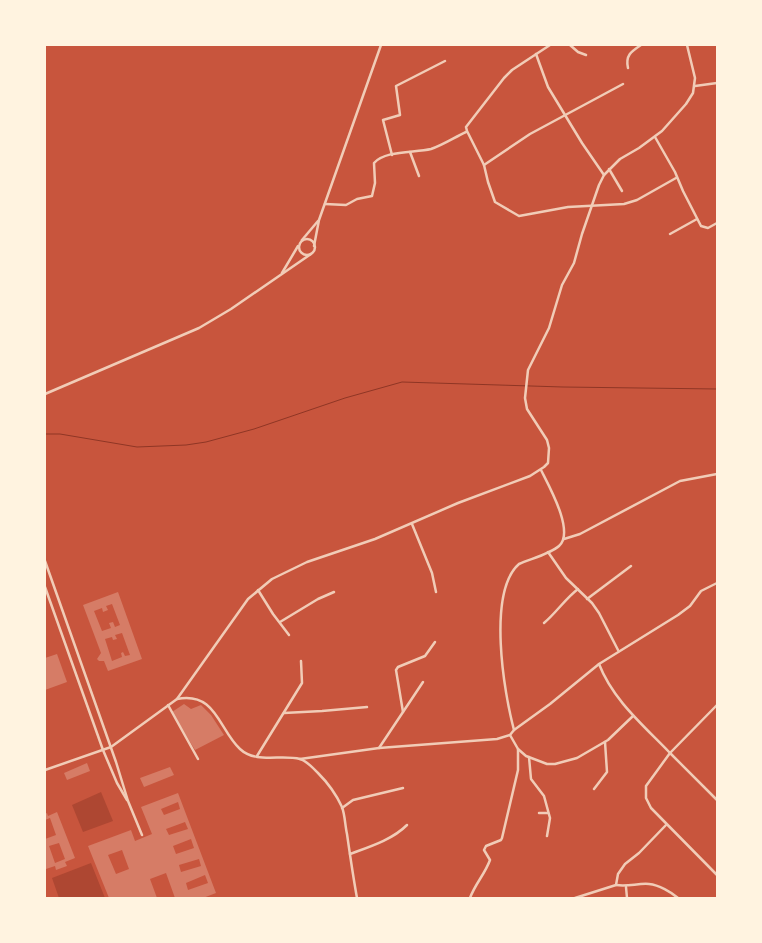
<svg xmlns="http://www.w3.org/2000/svg" width="762" height="943" font-family="Poppins,sans-serif">
<style>
.green{fill:#ae4732}
.lines{fill:none;stroke-linecap:round;stroke-linejoin:round}
.stream{stroke:#8f3625;stroke-width:1}
.building{fill:#d67c66;fill-rule:evenodd}
.minor{stroke:#f1ccb7;stroke-width:2.5}
</style>
<rect width="100%" height="100%" fill="#c8553d"/>
<g class="green">
<path d="M101,792L113,821L83,832L72,805Z"/>
<path d="M91,863L105,898H59L52,878Z"/>
</g>
<g class="lines">
<path class="stream" d="M45,434H60L137,447L186,445L206,442L254,429L345,398L402,382L563,387L717,389"/>
</g>
<g class="building">
<path d="M118,592L142,659L108,671L104,661H99L97,659L101,653L83,605ZM112,604L120,625L115,627L113,622L109,623L111,628L102,631L94,611L102,608L103,612L108,610L106,606ZM122,633L130,655L125,656L123,652L121,653L122,657L112,661L105,639L112,637L113,640L117,639L115,635Z"/>
<path d="M57,654L67,682L45,690V658Z"/>
<path d="M184,704L191,709L201,705L211,715L224,735L195,750L172,712Z"/>
<path d="M87,763L90,771L67,780L64,773Z"/>
<path d="M170,767L174,775L144,787L140,778Z"/>
<path d="M178,793L216,893L203,898H175L166,873L150,879L157,898H109L88,846L131,830L135,841L152,834L141,807ZM178,802L180,809L164,815L161,809ZM185,822L188,829L169,835L166,829ZM191,839L194,848L176,854L173,846ZM122,850L129,869L116,874L108,855ZM199,859L201,866L181,872L179,865ZM205,875L208,883L188,890L186,883Z"/>
<path d="M57,812L75,858L65,862L67,866L56,870L55,866L46,869L45,839L56,835L50,818L45,820V814L47,813L48,816ZM59,843L65,859L55,863L49,846Z"/>
</g>
<g class="lines">
<g class="minor">
<path d="M550,45L512,70L504,78L466,127L467,131L484,165L488,182L495,202L519,216L568,207L624,204L637,200L676,178"/>
<path d="M570,45L578,52L586,55"/>
<path d="M536,54L548,87L582,143L604,175"/>
<path d="M628,68C625,55 632,51 641,45"/>
<path d="M695,86L717,83"/>
<path d="M655,137L675,172L683,191L701,226L708,228L717,223"/>
<path d="M410,152L419,176"/>
<path d="M392,155L383,120L400,115L396,86L445,61"/>
<path d="M484,165L530,134L623,84"/>
<path d="M609,169L622,191"/>
<path d="M325,204L346,205L357,199L372,196L375,183L374,163C385,150 415,153 431,149C443,145 455,137 466,132"/>
<path d="M670,234L697,219"/>
<circle cx="307" cy="247" r="8"/>
<path d="M302,240L318,221"/>
<path d="M314,246L319,220L381,45"/>
<path d="M282,273L298,246"/>
<path d="M45,394L199,328L231,309L311,254"/>
<path d="M412,524L432,573L436,592"/>
<path d="M564,539L580,534L680,481L717,474"/>
<path d="M548,552L566,578L592,603L599,613L618,650"/>
<path d="M45,561L116,762L128,801L142,835"/>
<path d="M717,583L701,591L690,606L678,615L599,664C613,700 643,725 670,753L717,705"/>
<path d="M45,587L103,750L117,783L127,800"/>
<path d="M258,590L273,614L289,635"/>
<path d="M587,599L631,566"/>
<path d="M280,622L318,599L334,592"/>
<path d="M544,623C556,613 565,599 578,589"/>
<path d="M177,699L248,599L272,579L307,562L375,539L458,503L530,476L544,467L548,463L549,448L547,440L527,409L525,398L528,370L549,328L562,285L574,263L582,234L599,185L604,175L620,159L639,148L662,131L686,104L693,93L695,78L687,45"/>
<path d="M168,705L198,759"/>
<path d="M403,712L396,670L398,667L425,656L435,642"/>
<path d="M284,713L322,711L367,707"/>
<path d="M514,730L550,704L599,664"/>
<path d="M510,735L518,749L526,756L547,764H555L577,758L608,740L633,716"/>
<path d="M379,748L423,682"/>
<path d="M257,756L302,683L301,661"/>
<path d="M529,757L531,779L544,796L550,818L547,836"/>
<path d="M300,759L379,748L497,739L510,735L514,730C504,693 487,592 519,564C530,559 550,554 559,546C575,532 549,486 541,470"/>
<path d="M45,770L111,747L177,699C216,691 219,730 240,749C256,764 281,754 300,759C307,761 313,768 318,773C328,783 336,794 342,807C345,815 345,825 347,834C350,855 353,876 357,898"/>
<path d="M594,789L607,772L605,742"/>
<path d="M717,800L670,753L646,786V798L651,808L717,875"/>
<path d="M342,808L353,800L403,788"/>
<path d="M539,813H548"/>
<path d="M350,854C369,847 392,840 407,825"/>
<path d="M616,885C628,887 638,883 649,884C659,885 671,892 678,898"/>
<path d="M626,887L627,898"/>
<path d="M470,898C475,884 485,874 490,860L484,850L486,846L501,840L502,838L518,770V749"/>
<path d="M575,898L616,885L618,874L625,864L639,853L666,825"/>
</g>
</g>
<rect width="762" height="943" fill="none" stroke="#fff3e0" stroke-width="92"/>
</svg>
